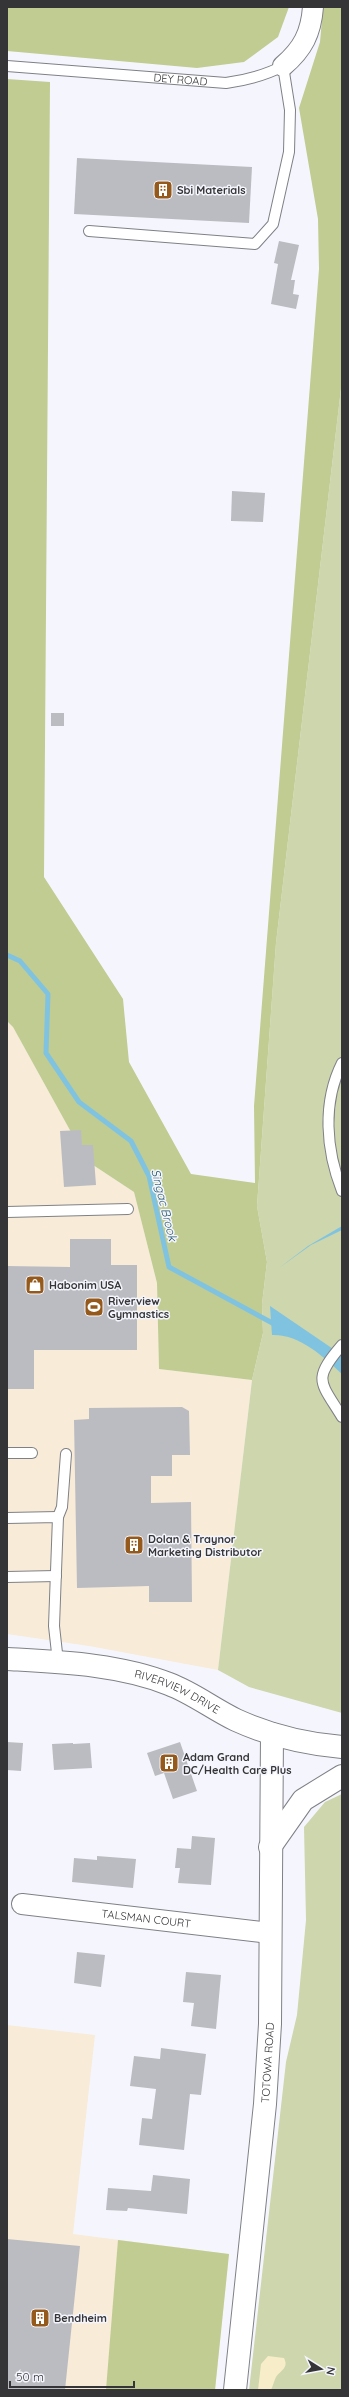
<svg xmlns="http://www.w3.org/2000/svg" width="349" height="2397" font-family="Quicksand,sans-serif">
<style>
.industrial{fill:#f8ebd7}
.green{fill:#cdd6ad}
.forest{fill:#c0cc91}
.sand{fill:#f7edc8}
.water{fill:#80c3e0}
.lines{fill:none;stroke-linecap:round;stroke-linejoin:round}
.stream{stroke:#80c3e0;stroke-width:5}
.building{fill:#bbbcc2}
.service-casing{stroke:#7f8086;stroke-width:12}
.minor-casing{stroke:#7f8086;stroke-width:22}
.secondary-casing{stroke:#7f8086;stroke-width:24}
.primary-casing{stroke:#7f8086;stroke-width:24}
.service{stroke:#fff;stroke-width:10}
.minor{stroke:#fff;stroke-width:20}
.secondary{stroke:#fff;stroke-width:22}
.primary{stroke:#fff;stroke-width:22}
.labels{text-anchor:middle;stroke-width:3;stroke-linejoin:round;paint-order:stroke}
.street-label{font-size:11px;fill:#353538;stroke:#f5f6fd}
.poi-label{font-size:11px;font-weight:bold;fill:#353538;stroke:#f5f6fd;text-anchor:start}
.water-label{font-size:12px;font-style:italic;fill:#1c5267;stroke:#f5f6fd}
</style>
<rect width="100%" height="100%" fill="#f5f6fd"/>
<g class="industrial">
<path d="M7,1021L13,1027L87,1161L134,1192L157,1283L159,1369L252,1380L218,1670L89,1646L7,1634Z"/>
<path d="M7,2025L95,2035L73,2234L229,2254L215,2390H7Z"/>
</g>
<g class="green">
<path d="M342,380V1713L249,1687L218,1670L252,1380L263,1333L262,1304L267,1262L257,1206L276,943Z"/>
<path d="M342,1794V2390H249L286,2062L297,2015L306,1920L304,1827L325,1802Z"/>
</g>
<g class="forest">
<path d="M7,7H289L278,37L244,62L197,68L7,51Z"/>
<path d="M323,7H342V380L276,943L257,1206L267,1262L262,1304L263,1333L252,1380L159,1369L157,1283L134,1192L87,1161L13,1027L7,1021V79L50,82L44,877L123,999L129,1062L191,1174L255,1183L254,1106L319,269L318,219L299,108L320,42Z"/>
<path d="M118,2240L229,2254L215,2390H106Z"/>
</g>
<path class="sand" d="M268,2356L284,2358C289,2368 281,2370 276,2377C274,2381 273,2386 271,2390H258L261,2364Z"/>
<g class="water">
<path d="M342,1226V1230L311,1245L279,1268L308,1246Z"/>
<path d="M270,1306L342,1355V1374C323,1356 299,1334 272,1335Z"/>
</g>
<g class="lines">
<path class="stream" d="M7,955L20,961L48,994L46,1053L79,1102L131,1141L149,1176L169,1267L276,1325"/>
</g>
<g class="building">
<path d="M77,158L252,167L249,223L74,214Z"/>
<path d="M279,241L299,245L291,280H295L293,294L299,295L296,309L271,304L278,264L274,263Z"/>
<path d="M232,491L265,493L263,522L231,521Z"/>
<rect x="51" y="713" width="13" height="13"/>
<path d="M81,1130L82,1145H93L96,1185L64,1187L60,1131Z"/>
<path d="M70,1239H111V1265H137V1350H34V1389H7V1266L70,1267Z"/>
<path d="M182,1407L189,1411L190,1455H172V1476H151V1503L191,1502L192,1602H149V1586L77,1588L74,1420L89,1419V1408Z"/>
<path d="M7,1742L23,1743L21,1771L7,1770Z"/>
<path d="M180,1742L197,1791L173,1799L164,1773L155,1776L147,1753Z"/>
<path d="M73,1743V1744L90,1743L92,1768L54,1770L52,1744Z"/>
<path d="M192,1836L215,1838L211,1885L178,1883L180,1868H175L177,1848L191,1849Z"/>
<path d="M97,1856L136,1859L133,1888L72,1882L74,1858L97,1860Z"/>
<path d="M77,1952L105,1955L101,1987L74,1983Z"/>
<path d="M186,1972L221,1975L216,2029L191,2026L194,2003L183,2002Z"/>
<path d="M161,2048L206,2054L201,2095L190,2094L184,2150L139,2145L142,2118L152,2119L156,2089L130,2086L134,2056L160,2059Z"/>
<path d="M153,2175L190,2179L187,2214L128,2208L127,2211L106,2210L108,2188L151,2191Z"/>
<path d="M7,2239L80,2246L65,2390H7Z"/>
</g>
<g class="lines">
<g class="service-casing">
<g id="service">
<path id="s1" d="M7,66L226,83C247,80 264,76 283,66L290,110L289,152L273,224L255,244L89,231"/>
<path d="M342,1063C322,1103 326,1150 342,1191"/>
<path d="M7,1212L128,1209"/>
<path d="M342,1345C312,1380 320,1381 342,1417"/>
<path d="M7,1453H32"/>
<path d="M58,1517L62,1507L66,1454"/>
<path d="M7,1518L58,1517L54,1626L58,1662"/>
<path d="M7,1577L56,1576"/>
</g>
</g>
<g class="minor-casing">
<g id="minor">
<path d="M283,66C303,49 311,33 313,7"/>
<path id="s2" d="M22,1904L270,1933"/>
</g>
</g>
<g class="secondary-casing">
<g id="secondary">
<path id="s3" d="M235,2390L265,2104L270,2024L272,1734"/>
</g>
</g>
<g class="primary-casing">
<g id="primary">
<path id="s4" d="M7,1659C60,1662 119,1664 169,1684C193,1693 213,1709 236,1720C269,1735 306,1744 342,1747"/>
<path d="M270,1847L303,1800L342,1776"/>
</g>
</g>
<use href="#service" class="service"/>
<use href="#minor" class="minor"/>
<use href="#secondary" class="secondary"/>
<use href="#primary" class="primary"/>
</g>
<defs>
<g id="building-square" transform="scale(1)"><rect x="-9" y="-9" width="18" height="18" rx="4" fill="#95591b" stroke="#f5f6fd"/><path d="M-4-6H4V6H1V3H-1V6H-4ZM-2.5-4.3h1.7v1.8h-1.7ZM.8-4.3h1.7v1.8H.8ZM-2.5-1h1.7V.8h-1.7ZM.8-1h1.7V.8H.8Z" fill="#fff"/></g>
<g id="shop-square" transform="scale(1)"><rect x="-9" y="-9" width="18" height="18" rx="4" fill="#95591b" stroke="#f5f6fd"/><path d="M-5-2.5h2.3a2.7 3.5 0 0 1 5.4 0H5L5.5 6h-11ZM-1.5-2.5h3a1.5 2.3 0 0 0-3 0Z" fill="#fff"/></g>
<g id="stadium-square" transform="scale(1)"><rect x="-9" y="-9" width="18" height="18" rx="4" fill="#95591b" stroke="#f5f6fd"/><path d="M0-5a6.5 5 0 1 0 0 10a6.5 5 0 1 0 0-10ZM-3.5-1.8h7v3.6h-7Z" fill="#fff"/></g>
</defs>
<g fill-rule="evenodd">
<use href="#building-square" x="163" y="190"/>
<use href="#shop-square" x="35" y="1285"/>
<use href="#stadium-square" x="94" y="1307"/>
<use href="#building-square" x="134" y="1545"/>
<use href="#building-square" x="169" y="1763"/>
<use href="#building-square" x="40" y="2318"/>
</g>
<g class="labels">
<g class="street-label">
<text dy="4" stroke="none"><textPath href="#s1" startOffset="174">DEY ROAD</textPath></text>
<text dy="4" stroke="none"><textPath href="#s4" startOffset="175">RIVERVIEW DRIVE</textPath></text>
<text dy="4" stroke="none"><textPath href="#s2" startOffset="125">TALSMAN COURT</textPath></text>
<text dy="4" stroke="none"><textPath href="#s3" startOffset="329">TOTOWA ROAD</textPath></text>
</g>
<g class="poi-label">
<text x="177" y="194">Sbi Materials</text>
<text x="49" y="1289">Habonim USA</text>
<text x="108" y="1305">Riverview<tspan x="108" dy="13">Gymnastics</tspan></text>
<text x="148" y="1543">Dolan &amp; Traynor<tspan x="148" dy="13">Marketing Distributor</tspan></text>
<text x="183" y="1761">Adam Grand<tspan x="183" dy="13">DC/Health Care Plus</tspan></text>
<text x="54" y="2322">Bendheim</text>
</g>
<g class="water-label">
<text transform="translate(164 1205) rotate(76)" y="4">Singac Brook</text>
</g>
</g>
<rect width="349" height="2397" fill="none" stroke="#353538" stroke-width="16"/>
<g transform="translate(321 2369) rotate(101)" stroke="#f5f6fd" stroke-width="3" paint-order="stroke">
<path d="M0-3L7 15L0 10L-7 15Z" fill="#353538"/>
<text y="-6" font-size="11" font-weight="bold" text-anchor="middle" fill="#353538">N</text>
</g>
<path d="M10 2381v6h124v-6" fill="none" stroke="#353538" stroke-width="2"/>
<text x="16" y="2381" font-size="12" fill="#353538" stroke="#f5f6fd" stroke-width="3" paint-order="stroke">50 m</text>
</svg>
